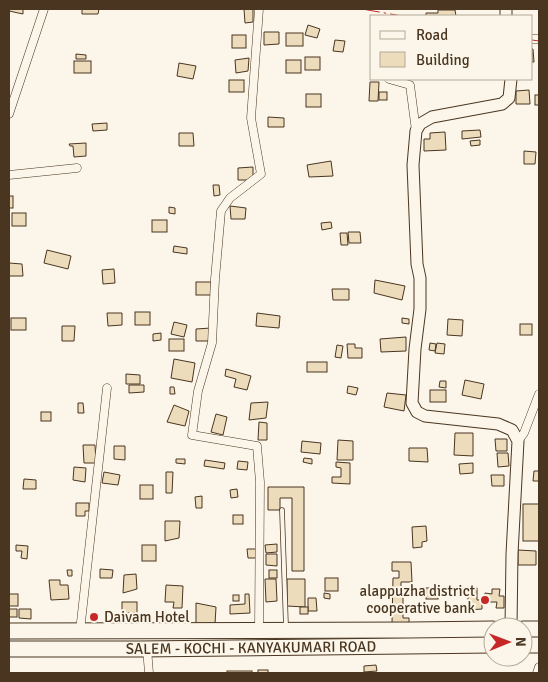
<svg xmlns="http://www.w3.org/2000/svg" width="548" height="682" font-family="Signika,sans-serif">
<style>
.building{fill:#ecdcbc;stroke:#4a3520}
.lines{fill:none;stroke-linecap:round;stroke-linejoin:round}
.lane-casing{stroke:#4a3520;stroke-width:5.5}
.street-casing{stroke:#4a3520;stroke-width:9}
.secondary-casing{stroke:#4a3520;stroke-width:13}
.highway-casing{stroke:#4a3520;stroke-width:17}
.lane{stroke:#fbf6e9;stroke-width:4}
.street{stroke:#fbf6e9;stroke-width:8}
.secondary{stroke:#fbf6e9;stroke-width:11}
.highway{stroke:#fbf6e9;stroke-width:15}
.power{stroke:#c62828;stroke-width:1;stroke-dasharray:18 4 2.5 4;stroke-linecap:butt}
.poi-dot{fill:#c62828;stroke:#fbf6e9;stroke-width:2}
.labels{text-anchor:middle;stroke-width:4;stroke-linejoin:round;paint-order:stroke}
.poi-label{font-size:15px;fill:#4a3520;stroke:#fbf6e9;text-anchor:end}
.street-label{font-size:15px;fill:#4a3520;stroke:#fbf6e9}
</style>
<rect width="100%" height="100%" fill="#fbf6e9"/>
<g class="building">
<path d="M9,9H23V14L9,11Z"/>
<path d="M82,9H99L98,14H82Z"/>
<path d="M244,9H253V22L245,23Z"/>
<path d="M438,10H455L456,16H426V13H438Z"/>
<path d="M308,25L320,29L317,38L305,35Z"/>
<path d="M264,32H279V44L264,45Z"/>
<rect x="286" y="33" width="17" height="13"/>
<rect x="232" y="35" width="14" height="13"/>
<path d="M335,40L345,41L343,52L333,51Z"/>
<path d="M532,49H533L534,62H532Z"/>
<path d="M76,54L86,55V59H76Z"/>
<rect x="305" y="57" width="15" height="13"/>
<path d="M249,58L248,71L236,73L235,60Z"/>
<rect x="286" y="60" width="15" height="13"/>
<rect x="74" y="61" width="17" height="12"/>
<path d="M179,63L196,66L193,79L177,76Z"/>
<rect x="229" y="80" width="15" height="12"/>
<path d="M370,82H379L378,101H369Z"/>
<path d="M529,90L530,104H516V91Z"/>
<rect x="379" y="92" width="8" height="8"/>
<rect x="306" y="94" width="15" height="13"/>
<rect x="535" y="95" width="4" height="10"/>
<path d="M268,117L284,118V127H268Z"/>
<path d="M107,123V130L93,131L92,124Z"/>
<path d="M480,130L481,137L462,139V131Z"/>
<path d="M445,132L446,150L424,151V139H430V133Z"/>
<path d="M179,133H193L194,146H179Z"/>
<path d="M480,140V145L471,146L470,141Z"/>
<path d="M86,143V156L74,157L73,146H70L69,144Z"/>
<path d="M524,151L536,152L535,164H524Z"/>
<path d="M331,161L333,176L309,177L307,165Z"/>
<path d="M253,167V180H238V168Z"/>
<path d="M213,185H219L220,195L214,196Z"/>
<rect x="9" y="196" width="4" height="12"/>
<path d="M230,206L246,208L245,219H231Z"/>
<path d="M169,207L175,208V214L169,213Z"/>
<rect x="12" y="213" width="14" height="13"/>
<rect x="152" y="220" width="15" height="12"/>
<path d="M331,222L332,228L322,230L321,223Z"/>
<path d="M348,232H360L361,243H349Z"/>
<path d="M340,233H347L348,245H341Z"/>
<path d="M174,246L187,248V254L173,252Z"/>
<path d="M47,250L71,256L68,269L44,263Z"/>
<path d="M9,263L22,264L23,276H9Z"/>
<path d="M114,269L115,283L103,284L102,270Z"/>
<path d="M375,280L405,286L402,300L374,293Z"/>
<rect x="196" y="282" width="15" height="13"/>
<path d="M332,289H349V300H333Z"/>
<rect x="135" y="312" width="15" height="13"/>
<path d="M107,313H122V325L108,326Z"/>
<path d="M257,313L280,316L279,328L256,326Z"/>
<rect x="11" y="318" width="15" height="12"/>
<path d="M402,318L409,319V324L402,323Z"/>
<path d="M448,319L463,320L462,336L447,335Z"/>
<path d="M174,322L187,325L184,337L171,334Z"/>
<rect x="520" y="324" width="12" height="11"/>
<path d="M62,326H75L74,341H62Z"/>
<path d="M211,328V341H196V329Z"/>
<path d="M161,333V340L153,341V334Z"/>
<path d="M406,337V351L381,352L380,339Z"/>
<rect x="169" y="339" width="15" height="12"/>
<path d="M430,343L436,344L435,351L429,350Z"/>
<path d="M437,343L445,344L444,354L435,353Z"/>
<path d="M347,344H355V348H362V358H348Z"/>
<path d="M337,345L343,346L341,358L335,357Z"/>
<path d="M174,359L195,363L192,382L171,378Z"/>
<rect x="307" y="362" width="20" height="10"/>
<path d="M226,369L251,376L247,390L234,387L236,379L225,376Z"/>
<path d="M126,374L140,375V384H126Z"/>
<path d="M465,380L484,384L481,399L462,395Z"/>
<path d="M440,381H446V388L439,387Z"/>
<path d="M129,385H144V392L129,393Z"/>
<path d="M348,386L358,388L356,395L347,393Z"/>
<path d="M170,387H174L175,394H170Z"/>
<rect x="430" y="390" width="16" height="12"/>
<path d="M387,393L406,395L404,411L384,407Z"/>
<path d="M268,402L266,418L249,420L251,403Z"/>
<path d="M78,403H83L84,413H78Z"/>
<path d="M174,405L189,411L185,426L167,422Z"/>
<rect x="41" y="412" width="10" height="9"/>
<path d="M216,414L227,417L223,435L211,432Z"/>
<path d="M259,422L267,423V440H258Z"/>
<path d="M455,433H473V456L454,455Z"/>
<path d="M495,439H507V451H496Z"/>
<path d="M338,440L353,441V460H337Z"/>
<path d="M302,441L321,443L320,454L301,452Z"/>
<path d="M83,445H95L96,463H84Z"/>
<path d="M114,446H125V460L114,459Z"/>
<path d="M409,448H427L428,462L409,461Z"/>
<path d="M497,453H508L509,466L498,467Z"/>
<path d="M304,458L312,459V464L303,462Z"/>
<path d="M176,459H185V464L176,463Z"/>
<path d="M205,460L225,463L224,469L204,466Z"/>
<path d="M238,461L248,462L247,470L237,469Z"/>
<path d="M336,462L350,463V484L332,483V477H341V468L336,467Z"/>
<path d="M473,463V473L460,474L459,464Z"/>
<path d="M74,467L86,468L85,482L73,480Z"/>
<path d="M534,471H539V481H533Z"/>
<path d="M104,472L120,475L118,485L102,483Z"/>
<path d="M166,472H173L172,493H166Z"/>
<path d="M491,475H504V486H492Z"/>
<path d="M24,479L36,480V489H23Z"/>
<rect x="140" y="485" width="13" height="14"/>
<path d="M268,487H304V571H292V498H280V510H268Z"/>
<path d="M237,489L238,497L231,498L230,490Z"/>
<path d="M202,496V508H196L195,497Z"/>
<path d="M76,503H89V511H85V516H76Z"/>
<rect x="523" y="504" width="16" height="37"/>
<rect x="233" y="515" width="10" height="9"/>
<path d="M165,521H180L179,538L165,541Z"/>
<path d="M426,526L427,541L422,542V547L413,548L412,527Z"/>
<path d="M277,544V552L266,553L265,545Z"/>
<path d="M16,545L28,546L27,559L21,558L22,551H16Z"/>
<rect x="142" y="545" width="14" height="16"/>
<path d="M247,549H258V558H248Z"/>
<path d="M518,550L536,551V565H518Z"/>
<path d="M266,554H277V566L266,565Z"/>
<path d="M392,562H411L412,582H401V587H403V618H409V623H392L393,578H399V571H392Z"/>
<path d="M100,569L113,570L112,578H100Z"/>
<path d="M67,570H72V576H68Z"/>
<rect x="269" y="570" width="8" height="8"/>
<path d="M136,574L137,589L123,593L124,575Z"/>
<rect x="325" y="578" width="13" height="13"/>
<path d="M265,579H276L277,601L266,602Z"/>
<path d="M287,579H305V607L287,606Z"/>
<path d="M49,580H60V585H68L69,599L51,600Z"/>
<path d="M166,585L183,586L182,608H173L174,602H165Z"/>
<rect x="426" y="588" width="12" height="11"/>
<path d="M468,588H477V600H482V609L468,610Z"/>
<path d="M492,589H500L499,596H504V608H496L497,602H484L485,593L492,594Z"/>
<path d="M324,593L330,594V599L324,598Z"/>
<rect x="9" y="594" width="9" height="12"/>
<path d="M245,594H249L250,613L230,614V605L245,604Z"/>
<rect x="233" y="595" width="6" height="6"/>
<path d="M308,598H316L317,611H308Z"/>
<rect x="122" y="602" width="15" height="11"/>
<path d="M196,603L216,607L215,624L196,630Z"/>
<rect x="300" y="607" width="8" height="7"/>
<rect x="9" y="609" width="8" height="8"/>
<path d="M19,609H31V619L19,618Z"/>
<path d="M120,614H134V621L120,620Z"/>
<path d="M376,665L377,671L364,672V666Z"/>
<rect x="258" y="670" width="10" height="3"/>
<rect x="227" y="671" width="25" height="2"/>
</g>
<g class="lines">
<g class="lane-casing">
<path id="lane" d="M282,510L286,627"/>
</g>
<g class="street-casing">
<g id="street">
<path d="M532,39H539"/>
<path d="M389,79L410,85L416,131"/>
<path d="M9,114L44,9"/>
<path d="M9,175L77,168"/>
<path d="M518,441L524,433L539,394"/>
<path d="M80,631L107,388"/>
<path d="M259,631L260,482L257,446L192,435L198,391L212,343L215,279L221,211L230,198L261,174L251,118L259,9"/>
<path d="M147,649L149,673"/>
<path d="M537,673L539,667"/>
</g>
</g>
<g class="secondary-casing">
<g id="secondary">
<path d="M506,9V16"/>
<path d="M511,627L512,554L518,441L512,430L498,424L425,416L417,412L412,403L415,349L420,309V278L417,264L413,165L416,131L420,124L432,117L502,104L509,98L511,79"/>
</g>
</g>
<g class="highway-casing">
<g id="highway">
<path d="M523,629H539"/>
<path d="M9,631L411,630L493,629"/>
<path d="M523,645H539"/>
<path id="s1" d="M9,649H139L493,645"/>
</g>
</g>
<use href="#lane" class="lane"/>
<use href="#street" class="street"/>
<use href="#secondary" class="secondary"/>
<use href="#highway" class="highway"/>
<g class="power">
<path d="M362,9L402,16"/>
<path d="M532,40L539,41"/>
</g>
</g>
<g class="poi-dot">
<circle cx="485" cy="600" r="5"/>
<circle cx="94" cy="617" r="5"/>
</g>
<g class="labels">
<g class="poi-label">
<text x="475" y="596">alappuzha district<tspan x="475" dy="17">cooperative bank</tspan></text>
<text x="104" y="622" text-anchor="start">Daivam Hotel</text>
</g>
<g class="street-label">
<text dy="5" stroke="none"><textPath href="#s1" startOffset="242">SALEM - KOCHI - KANYAKUMARI ROAD</textPath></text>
</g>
</g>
<rect width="548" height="682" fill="none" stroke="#4a3520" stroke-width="20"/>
<rect x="370" y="15" width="162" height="65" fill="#fbf6e9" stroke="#b4a999"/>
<rect x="380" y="31" width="25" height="8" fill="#fbf6e9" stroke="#b4a999"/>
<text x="416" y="40" font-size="15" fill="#4a3520">Road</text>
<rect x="380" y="52" width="25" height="15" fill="#ecdcbc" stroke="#b4a999"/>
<text x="416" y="65" font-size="15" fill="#4a3520">Building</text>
<g transform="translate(508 642) rotate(89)"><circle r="24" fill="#fbf6e9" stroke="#b4a999"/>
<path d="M0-4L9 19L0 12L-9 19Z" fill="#c62828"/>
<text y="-8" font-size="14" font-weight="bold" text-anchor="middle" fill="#4a3520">N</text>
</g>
</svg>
